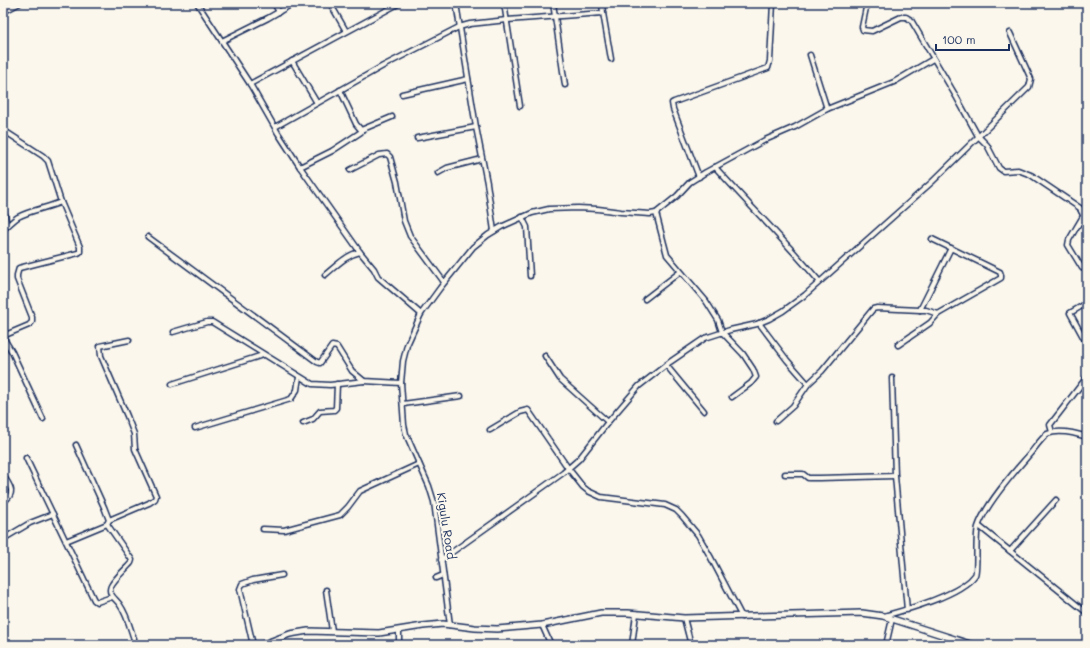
<svg xmlns="http://www.w3.org/2000/svg" width="1090" height="648" font-family="Mali,sans-serif">
<style>
.lines{fill:none;stroke-linecap:round;stroke-linejoin:round}
.minor-casing{stroke:#1b2f5e;stroke-width:7}
.tertiary-casing{stroke:#1b2f5e;stroke-width:8}
.minor{stroke:#fbf7ec;stroke-width:4}
.tertiary{stroke:#fbf7ec;stroke-width:5}
.labels{text-anchor:middle;stroke-width:4;stroke-linejoin:round;paint-order:stroke}
.street-label{font-size:12px;fill:#1b2f5e;stroke:#fbf7ec}
</style>
<rect width="100%" height="100%" fill="#fbf7ec"/>
<filter id="ink" filterUnits="userSpaceOnUse"><feTurbulence type="fractalNoise" baseFrequency=".025" numOctaves="2"/><feDisplacementMap in="SourceGraphic" scale="8" xChannelSelector="R" yChannelSelector="G"/><feConvolveMatrix kernelMatrix="1 2 1 2 8 2 1 2 1" color-interpolation-filters="sRGB"/></filter>
<g filter="url(#ink)">
<g class="lines">
<g class="minor-casing">
<g id="minor">
<path d="M197,3L250,84L278,133L300,167L360,252L374,269L378,277L421,314"/>
<path d="M274,3L279,12"/>
<path d="M330,3L346,31"/>
<path d="M456,3L476,127L487,183L494,231"/>
<path d="M504,3L520,106"/>
<path d="M553,3L565,85"/>
<path d="M867,3L862,27L863,30L872,31L901,17H906L911,20L957,98L978,136L987,145L999,168L1003,171L1018,170L1031,175L1080,208L1083,215V222L1087,226"/>
<path d="M3,12L20,3"/>
<path d="M603,13L611,59"/>
<path d="M222,41L268,18L294,3"/>
<path d="M810,55L827,109"/>
<path d="M292,61L317,103"/>
<path d="M250,84L400,3"/>
<path d="M402,94L468,79"/>
<path d="M275,127L383,66L459,27L470,24L507,20L603,13L602,3"/>
<path d="M3,130L43,156L48,161L61,202C47,208 31,210 18,217C12,221 8,226 3,230"/>
<path d="M361,130L392,117"/>
<path d="M417,138L476,127"/>
<path d="M300,167L332,151L361,132V130L356,124L340,90"/>
<path d="M715,167C749,205 786,242 819,281"/>
<path d="M350,170L379,155L387,154L390,157L397,182L404,221L410,236L444,282"/>
<path d="M438,173L447,168L482,159"/>
<path d="M699,177L673,109L672,103L674,102L768,68L770,61L773,3"/>
<path d="M3,203L7,226"/>
<path d="M1081,211L1087,207"/>
<path d="M656,213L667,255L706,301L718,320L722,332L743,354L753,369L756,377L751,383L732,397"/>
<path d="M522,217L527,227L530,276"/>
<path d="M1082,218L1069,240L1068,245L1082,268"/>
<path d="M148,237L317,362L320,363L332,346L337,347L352,371L364,381L401,383"/>
<path d="M325,275C336,266 346,255 360,252"/>
<path d="M645,299L680,272"/>
<path d="M1087,303L1070,313L1087,344"/>
<path d="M920,310L951,248"/>
<path d="M759,323L787,360L808,384"/>
<path d="M173,332L207,322H212L312,384L330,385L364,381"/>
<path d="M3,336L29,325L32,322V317L17,279V275L19,268L78,253L80,252V247L61,202"/>
<path d="M3,337L12,352L43,419"/>
<path d="M898,345L930,323L938,314L1001,278V275L1000,272L932,239"/>
<path d="M545,356L560,379L608,422"/>
<path d="M666,365L704,411"/>
<path d="M892,378L895,476L907,610"/>
<path d="M172,384L263,355"/>
<path d="M403,404L461,396"/>
<path d="M776,421L793,406L808,384L822,371L873,309L877,308L920,310H926L938,314"/>
<path d="M303,423L313,419L320,411L334,410L336,408L337,384"/>
<path d="M195,428L291,399L297,390L299,377"/>
<path d="M490,430L520,412L528,410L568,468L583,487L588,491L601,497L665,505L676,510L682,516L698,535L710,556L742,617"/>
<path d="M1052,432L1050,425L1087,377"/>
<path d="M26,458L94,600L97,602L112,597"/>
<path d="M785,474H803L808,478H820L895,476"/>
<path d="M3,475C10,486 17,493 3,502"/>
<path d="M109,520L149,503L155,499L156,496L135,449L134,434L127,416L101,356L100,346L129,340"/>
<path d="M107,524L132,560L131,563C125,570 115,578 111,586C107,594 116,599 120,605C128,616 131,632 136,645"/>
<path d="M979,526L1087,613"/>
<path d="M263,529L284,530L340,515L348,507L360,491L419,464"/>
<path d="M3,539L30,523L53,514"/>
<path d="M66,541L107,524L109,520L104,507L76,445"/>
<path d="M1010,551L1056,500"/>
<path d="M441,560L563,473L579,459L608,422L639,386L670,362L705,338L730,330L757,324L769,319L783,311L805,295L932,182L1029,87L1031,79L1010,33"/>
<path d="M436,578L443,575"/>
<path d="M326,590L332,631"/>
<path d="M884,616C906,610 961,595 975,575C978,570 975,537 978,527C985,505 1014,472 1029,455C1035,448 1040,440 1047,434C1059,429 1075,433 1087,437"/>
<path d="M684,618L691,645"/>
<path d="M450,625L434,502L429,486L406,434L404,425L401,383L403,361L407,345L421,314L440,288L473,247L488,235L501,227L532,213L549,209L578,208L598,209L621,212L650,214L656,213L677,196L690,182L706,172L765,140L795,127L827,109L894,82L933,59"/>
<path d="M542,625L551,645"/>
<path d="M399,630V645"/>
<path d="M253,645L240,589L242,584L253,580L282,575"/>
<path d="M632,645L636,614"/>
<path d="M886,645L892,619"/>
</g>
</g>
<g class="tertiary-casing">
<path id="tertiary" d="M261,645L290,634L308,631L379,633L423,626L443,624L475,628L497,629L542,625L601,613H628L684,618L862,613L883,616L973,645"/>
</g>
<use href="#minor" class="minor"/>
<use href="#tertiary" class="tertiary"/>
</g>
</g>
<g class="labels">
<g class="street-label">
<text transform="translate(446 526) rotate(81)" y="4">Kigulu Road</text>
</g>
</g>
<rect width="1090" height="648" fill="none" stroke="#fbf7ec" stroke-width="16"/>
<rect x="8" y="8" width="1074" height="632" fill="none" stroke="#1b2f5e" stroke-width="1.5" filter="url(#ink)"/>
<path d="M936 44v6h73v-6" fill="none" stroke="#1b2f5e" stroke-width="2"/>
<text x="942" y="44" font-size="12" fill="#1b2f5e" stroke="#fbf7ec" stroke-width="3" paint-order="stroke">100 m</text>
</svg>
